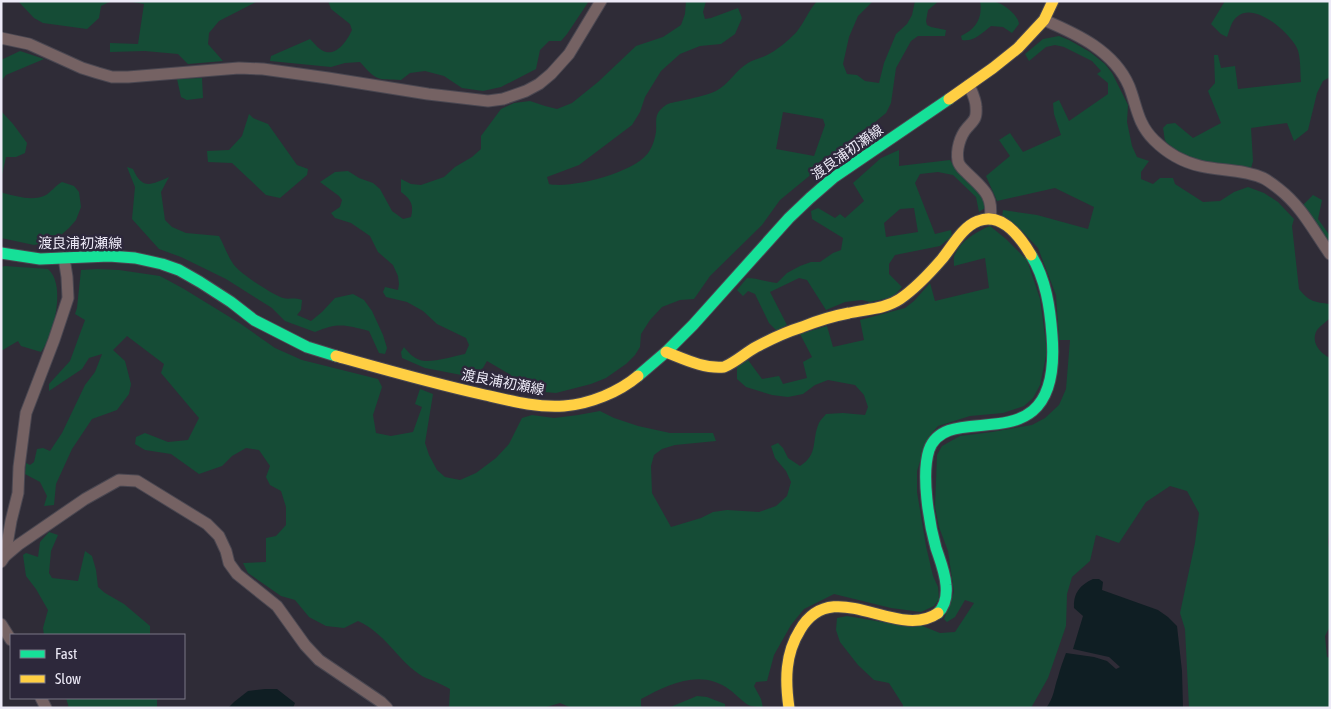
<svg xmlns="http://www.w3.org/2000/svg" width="1331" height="709" font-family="'Asap Condensed','Noto Sans JP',sans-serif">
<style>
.green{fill:#154c36;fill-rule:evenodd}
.water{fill:#0f1e23}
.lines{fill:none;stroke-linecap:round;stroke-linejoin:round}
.street-casing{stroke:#4a4751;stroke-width:13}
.fast-casing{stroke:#4a4751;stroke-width:13}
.slow-casing{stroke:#4a4751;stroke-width:13}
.street{stroke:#756263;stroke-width:11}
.fast{stroke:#16e098;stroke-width:11}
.slow{stroke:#ffcf43;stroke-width:11}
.labels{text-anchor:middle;stroke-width:5;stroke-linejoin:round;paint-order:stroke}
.street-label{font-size:14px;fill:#edeaf7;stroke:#2d283b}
</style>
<rect width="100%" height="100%" fill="#2f2c37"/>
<g class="green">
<path d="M18,1H111L101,6L99,18L87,29L43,23L34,18Z"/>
<path d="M127,1H258L219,21L209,33L208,44L223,61L188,64L178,54L145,51L110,52V43L138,44L144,4Z"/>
<path d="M328,1H589L567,34L561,41H549L540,50L536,69L501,87L483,91L462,88L444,76L425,71L410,73L401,80C376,79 377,81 360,62L345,63L331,67L270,61L271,56L310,39C314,43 320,51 326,52C338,55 348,39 352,30L350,24L331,9Z"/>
<path d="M686,1H706L703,12L705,19L711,18L738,8L742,18L735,34L721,44L700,46L680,54L661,71L645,97L640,112L632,125L579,165L547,177L549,184C571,189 639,172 650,150C653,145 655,138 656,132C657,120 653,114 666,105C669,103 675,102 680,101C693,98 705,96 716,91C729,84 736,70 748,63C754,59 763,58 769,54C776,51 794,36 798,30C805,21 809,10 817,1H873L858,16L849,37L843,64L847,74L857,75L865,81L879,83L884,63L896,34L907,24L912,15L915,1H939L928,10L926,21L927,25L931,27L946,30L945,36H918L911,41L896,68L891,103L886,113L780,200L762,225L710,276L694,299L680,300L662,307L650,320L641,334L640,347L635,355L626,364L606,378L591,384L556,393L521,390L514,386L511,375L487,361L477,378L425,368L402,358L401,352L404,347C408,352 413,358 420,360C429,364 454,356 465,354L469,345L466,338L437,324L423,311L407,302L386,297L383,292L385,287L398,290L399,284L398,276L393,265L378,252L370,236L351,223L335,218L331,213L340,207L342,200L339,196L320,182L335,172L348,171L359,178L373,183L380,189L392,211L403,219L411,217C414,205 411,199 401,192V179L411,184L421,185L444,177L455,167L472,157L481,149V136L501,109L514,103L530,101L545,106L557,109L572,103L598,82L636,46L663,37L681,25L685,14ZM783,112L823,119L825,125L814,156L776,149Z"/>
<path d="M980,1C984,1 992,0 996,2C1005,5 1018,15 1019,24L1012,33L1003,27L991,26C982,33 974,42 962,40L961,36C976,29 983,18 980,1Z"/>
<path d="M1225,1H1330V77L1323,81L1317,93L1308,130L1294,141L1287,123L1251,128L1253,161L1251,168C1224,163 1192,165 1171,146C1169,144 1166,143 1165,140C1164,137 1164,132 1163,128L1167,124L1175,123L1193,138L1221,123L1208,91L1215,83L1214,55H1218L1221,68L1235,66L1238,89L1301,82C1300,73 1301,56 1297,48C1289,32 1255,2 1238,16C1231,21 1230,29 1227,37L1221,34L1211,24Z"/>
<path d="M1059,36L1069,40L1090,52L1105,64L1112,73L1128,105L1127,122L1132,146L1137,157L1149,161L1141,172V179L1153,184L1160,178H1173L1175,184L1203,202L1220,201L1234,192L1248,187L1264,193L1278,202L1294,219L1292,226L1299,289C1309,302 1315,302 1330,304V318C1326,322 1320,326 1317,330C1310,342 1320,353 1330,358V524L1328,542L1330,555V626L1325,636L1327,657L1330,658V708H1189L1185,629L1180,613L1195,543L1199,513L1187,491L1170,486L1146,502L1119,543L1096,535L1090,561L1072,577L1067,594L1066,626L1048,678L1031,708H903V705L889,683L874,680L858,665L840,642L836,630L837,618L847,616L882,622L920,625L940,633L955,632L974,603L965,600L955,617L947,622L944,619L954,592L948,551L939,527L935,507L937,455L942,446L960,436L992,432L1032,425L1045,418L1059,405L1066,389L1070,340H1059L1056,295L1038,248L1020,229L1002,217L1003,210L1037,215L1088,229L1094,207L1055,188L997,201L986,176L1010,156L999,140L1010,133L1023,152L1061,135L1054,114L1053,103L1059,100L1069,121L1108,94V83L1097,74L1101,71L1092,61L1064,47L1055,45L1046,47L1029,61L1025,54L1043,39Z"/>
<path d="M20,51L44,59L6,75L2,80L1,86V60Z"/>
<path d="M202,78L203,98L187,100L181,97L177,79Z"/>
<path d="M1,111L13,124L27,143L25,153L16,157H6L1,179Z"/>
<path d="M249,114L253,118L268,124L297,165L308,169L307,175L280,198L266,195L232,163L208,162L207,151L229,150L242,136Z"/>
<path d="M899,150V166L950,160L957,171L981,193L988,206L979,212L976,197L953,175L938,172L920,174L915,183L935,234L951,230L952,236L940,246L895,255L889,264V274L902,287L893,297L870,302L862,300L845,302L826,310L807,280L799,278L770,292L787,325L777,331L769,323L755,294L748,291L743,296L737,290L747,278C757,278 766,282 777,283L787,273L800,266L811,262H820L833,253L841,250L843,238L812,219L811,211L818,208L835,218L840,214L845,218L864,201L853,183L881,158ZM914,208L918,232L886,237L884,223L900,209Z"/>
<path d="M127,167L133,169C142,190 151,185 169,177L161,192L165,220L172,227L186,233L219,236C224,245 228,257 234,265C241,274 271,294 283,298C289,300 293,297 302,300L301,310L297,315L311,321L322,312L335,298L353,294L364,300L372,311L383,335L387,348L385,354L379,353L369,331C346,325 338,322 315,332L285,321L272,308L226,279L181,257L159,249L132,219L135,187Z"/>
<path d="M62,182L74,186L79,192L81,207L76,220L69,228L55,240L34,245L1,238V191L3,193C16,196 33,202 46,195C51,192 55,186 62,182Z"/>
<path d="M1313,195L1322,200L1318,219L1330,236V243L1303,205Z"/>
<path d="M990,226L1006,239L1027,260L1040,299L1047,351L1040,385L1033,398L1024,406L1003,413L970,416L938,426L931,434L924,449L917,471V492L926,546L933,576L938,587L939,599L934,606L921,612L891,608L834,594L804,609L791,625L774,655L767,681L756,682L754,686L761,699L763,708C759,707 755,707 751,706C744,704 736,694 730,690C701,668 669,684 641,699V706L643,708H572L560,703L543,708H449L450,689C446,687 441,684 436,682C430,679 424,678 419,674C395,657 386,634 358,621L344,628L326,626L309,617L295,600L281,596L248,573L243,563L266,562V538L276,536L286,525V507L281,491L270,485L266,477L270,466L259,450L246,448L232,456L222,466L199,474L171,454L145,450L135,444L136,437L145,433L168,442L188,440L199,418L161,373L164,364L127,336L113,350L125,361L131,384L129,394L117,410L92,419L72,449L56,484L54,505L44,506L47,496L40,482L25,474L26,463L30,465L34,462L37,449L43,448L50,451L62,433L85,385L95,372L102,354L89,358L82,369L49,391V384L70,361L85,320L75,314L77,308L81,270L97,269L119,270L160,276L184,289L241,324L275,348L302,360L378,379L382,387L373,415L376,433L391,436L413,432L422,407L415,404L420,389L433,394L425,443L429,455L437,470L445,477L460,480L476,473L496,458L509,444L522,418L532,415L554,418L578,415L600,411L614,418L638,426L670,433H713L716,441L675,445L662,449L654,455L651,466L652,493L671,527L701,518L713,512L727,510L759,512L776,506L787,496L791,482L786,471L775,458L771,446L778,443L783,448L788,458L800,466C819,454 811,441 819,423C820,420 824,417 826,414L843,413L865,415L868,407L864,395L855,385L828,380L815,385L803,394L788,397L772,395L746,387L737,379V367L748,360L762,379L779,376L783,384L807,378L803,362L812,357L800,334L827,326L833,347L864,340L860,320L905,308L914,301L930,283L935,301L989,288L985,258L954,266C954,262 953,257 955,254C962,240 976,232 990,226Z"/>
<path d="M5,266L48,269C64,283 56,320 49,338C47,343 44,347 41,352L21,346L18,341L1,351V267Z"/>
<path d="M49,532L58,535L51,551L49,573L52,578L78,581L85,551L92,556L96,570L98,587L105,593L124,604L150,626V635H44L43,628L48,610L36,589L26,576L23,555L26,553L38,557L40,542Z"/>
<path d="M697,696L707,697L725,704V708H668Z"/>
<path d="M66,698H157V708H69Z"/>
</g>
<g class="water">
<path d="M1093,579H1099L1103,582L1102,590L1158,610L1168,617L1177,626L1182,671L1183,708H1046C1054,698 1054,688 1058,677C1060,669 1063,661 1066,653L1094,657L1107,661L1116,669L1120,667L1109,657L1073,649L1083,616L1074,608C1073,593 1080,585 1093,579Z"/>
<path d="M265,689H277L295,703L293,708H228L234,702L248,691Z"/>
</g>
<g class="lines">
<g class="street-casing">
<g id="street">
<path d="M1044,20C1077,34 1114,51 1129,86C1137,106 1137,123 1154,140C1167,153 1183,162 1200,166C1221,171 1243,169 1263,178C1269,181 1274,185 1279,189C1302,207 1313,230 1330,254"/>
<path d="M1,38L29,44L82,68L98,73L112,77H128L239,68L263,69L328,78L428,94L488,101L503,99L526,91L539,84L551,74L569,54L601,1"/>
<path d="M969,85C972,92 976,100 976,107C977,119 974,120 967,128C960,136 956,150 958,161C959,166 963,169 967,173C982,188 994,195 990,219"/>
<path d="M5,556L11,521L18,493L19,467L26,413L54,340L68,298L67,277L64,258"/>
<path d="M1,562L5,556L18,545L85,499L119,480L137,481L207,524L219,536L226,551L229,563L237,574L277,606L305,645L319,660L381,702L387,708"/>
<path d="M1,624L11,640"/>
<path d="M41,698L46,708"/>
</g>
</g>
<g class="fast-casing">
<g id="fast">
<path d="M1,253L40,259L109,256L135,258L162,264L179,270L200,282L231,302L254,320L307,347L336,356"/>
<path d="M638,376L666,352L693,325L789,218L810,198L833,178L949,99"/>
<path d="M938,613C945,606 947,595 946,585C945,572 940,560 936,548C929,523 921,475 929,450C948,395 1063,472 1052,335C1050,308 1046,279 1031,255"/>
</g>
</g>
<g class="slow-casing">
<g id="slow">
<path d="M949,99L993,68L1018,48L1044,20L1053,1"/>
<path d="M666,352C684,359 704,369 724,367C736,362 745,353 756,347C771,339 786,332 802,327C817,321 833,316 849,313C867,309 885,309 900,299C916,288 929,274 942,259C952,247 962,227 978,221C1002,211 1021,238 1031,255"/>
<path d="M336,356C386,370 435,384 485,395C511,401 538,408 564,406C590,404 619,392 638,376"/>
<path d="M789,708C785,680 785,654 800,630C833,573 897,642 938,613"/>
</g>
</g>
<use href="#street" class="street"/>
<use href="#fast" class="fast"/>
<use href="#slow" class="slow"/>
</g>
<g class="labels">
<g class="street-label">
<text transform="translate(847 152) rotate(-35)" y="5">渡良浦初瀬線</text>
<text x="80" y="248">渡良浦初瀬線</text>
<text transform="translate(503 382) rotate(11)" y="5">渡良浦初瀬線</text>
</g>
</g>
<rect width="1331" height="709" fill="none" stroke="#edeaf7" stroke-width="5"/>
<rect x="10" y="634" width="175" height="65" fill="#2d283b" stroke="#7a7686"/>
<rect x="20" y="650" width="25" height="8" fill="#16e098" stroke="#7a7686"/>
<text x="55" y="659" font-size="15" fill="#edeaf7">Fast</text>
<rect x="20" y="675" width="25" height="8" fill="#ffcf43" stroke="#7a7686"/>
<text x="55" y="684" font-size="15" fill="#edeaf7">Slow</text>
</svg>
